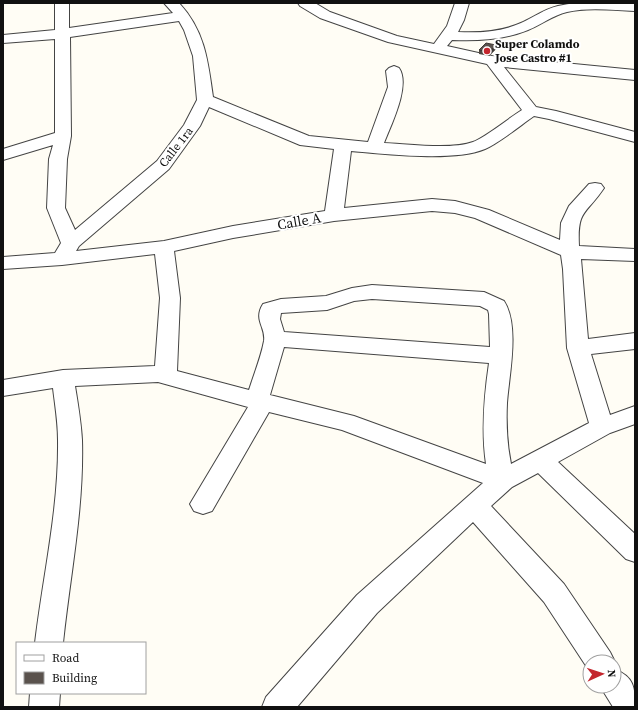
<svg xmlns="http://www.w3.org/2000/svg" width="638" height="710" font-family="'Source Serif 4',serif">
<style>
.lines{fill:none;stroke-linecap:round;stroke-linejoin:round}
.street-casing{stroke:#444;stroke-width:2}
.street{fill:#fff;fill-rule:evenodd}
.wall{fill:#4d4742}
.shaded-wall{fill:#3f3936}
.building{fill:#5a524d;stroke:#3f3936}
.poi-dot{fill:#c4262e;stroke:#fff;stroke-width:1.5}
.labels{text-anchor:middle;stroke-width:4;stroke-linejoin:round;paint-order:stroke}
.far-poi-label{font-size:12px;font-weight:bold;fill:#111;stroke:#fff;text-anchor:start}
.far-street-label{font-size:12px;fill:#111;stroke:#fff}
.street-label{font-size:14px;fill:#111;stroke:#fff}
</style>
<rect width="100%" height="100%" fill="#fffdf5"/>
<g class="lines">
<g class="street-casing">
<g id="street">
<path d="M55,3H69V28L173,13L164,3H179C205,31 208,61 213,97L309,136L368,142L388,87L386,71L389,68L394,66L399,68C411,85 391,125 384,143C408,144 451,150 473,142C486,137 509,118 522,110L487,64L388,42L320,18L300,6L298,3H315L330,12L397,36L434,44L447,26L455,3H469L464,20L458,32C480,33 501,32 521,23C534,17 545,9 558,6C582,0 610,3 635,3V11C613,10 589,7 567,12C553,15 541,25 528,30C503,40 478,41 452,40L447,46L492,56L635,70V80L504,67L536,107L556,111L635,132V142L549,119L534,116C521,125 499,143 485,149C454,162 386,154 351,151L344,208L432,199L455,201L489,210L560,240L561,223L569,206L589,184L595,183L601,184L604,188C586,215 577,209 579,246L635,249V261L581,259L588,339L635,333V349L591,354L610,415L635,406V424L610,433L558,462L635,534V562L626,559L538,473L512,487L491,506L564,584L610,652L615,662L614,663V662H590V672L544,602L473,522L377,613L297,707H262L266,697L357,595L483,483L342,430L269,412L212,511L203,514L194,511L190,504L248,407L158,382L75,386C78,404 81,422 82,440C84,508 70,576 63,643H35C43,576 59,508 58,440C58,422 55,405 53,388L3,396V380L63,370L155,366L160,298L155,254L62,265L3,269V257L55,253L61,243L47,208L49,159L53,145L3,160V149L55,133V39L3,43V35L55,30ZM179,21L184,30L193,56L197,100L184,125L157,161L75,230L65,208L67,159L71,136L70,37ZM209,107L300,145L334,149L325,211L233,226L164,241L76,251L79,246L169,169L200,126ZM432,211L455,213L475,218L561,255L563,269L567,348L589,423L511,464C507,444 506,424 507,403C509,375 520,326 504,301L484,292L372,285L352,288L326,296L281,299L263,304C253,320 266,327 264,341C261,357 254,374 249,390L177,371L180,298L174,251L233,238L334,221ZM372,299L480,306L488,310L489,314L490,347L284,332L280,319L281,313L327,310L354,301ZM284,347L489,363C484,397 481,430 486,464L354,416L270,395Z"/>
<path d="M614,669C634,677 635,687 635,707H613L600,686H614Z"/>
<path d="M30,693H60L59,707H29Z"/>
</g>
</g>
<use href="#street" class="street"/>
</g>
<path class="wall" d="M496,49L489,56L479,54V50Z"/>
<path class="shaded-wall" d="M496,45V49L489,56V52Z"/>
<path class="building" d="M486,43L496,45L489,52L479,50Z"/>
<circle class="poi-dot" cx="487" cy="51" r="4"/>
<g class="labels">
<g class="far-poi-label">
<text x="495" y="48">Super Colamdo<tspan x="495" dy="14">Jose Castro #1</tspan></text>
</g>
<g class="far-street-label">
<text transform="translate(176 147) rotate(-52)" y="4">Calle 1ra</text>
</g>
<g class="street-label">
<text transform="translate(299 221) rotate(-10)" y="5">Calle A</text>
</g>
</g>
<rect width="638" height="710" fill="none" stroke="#111111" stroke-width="8"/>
<rect x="16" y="642" width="130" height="52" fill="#ffffff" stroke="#a0a0a0"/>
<rect x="24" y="655" width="20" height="6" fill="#ffffff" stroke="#a0a0a0"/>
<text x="52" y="662" font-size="12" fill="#111111">Road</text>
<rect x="24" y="672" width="20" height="12" fill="#5a524d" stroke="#a0a0a0"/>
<text x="52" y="682" font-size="12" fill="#111111">Building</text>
<g transform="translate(602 674) rotate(87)"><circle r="19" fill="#ffffff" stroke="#a0a0a0"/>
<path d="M0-3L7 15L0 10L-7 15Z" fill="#c4262e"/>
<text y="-6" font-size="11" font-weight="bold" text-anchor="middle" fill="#111111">N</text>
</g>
</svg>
